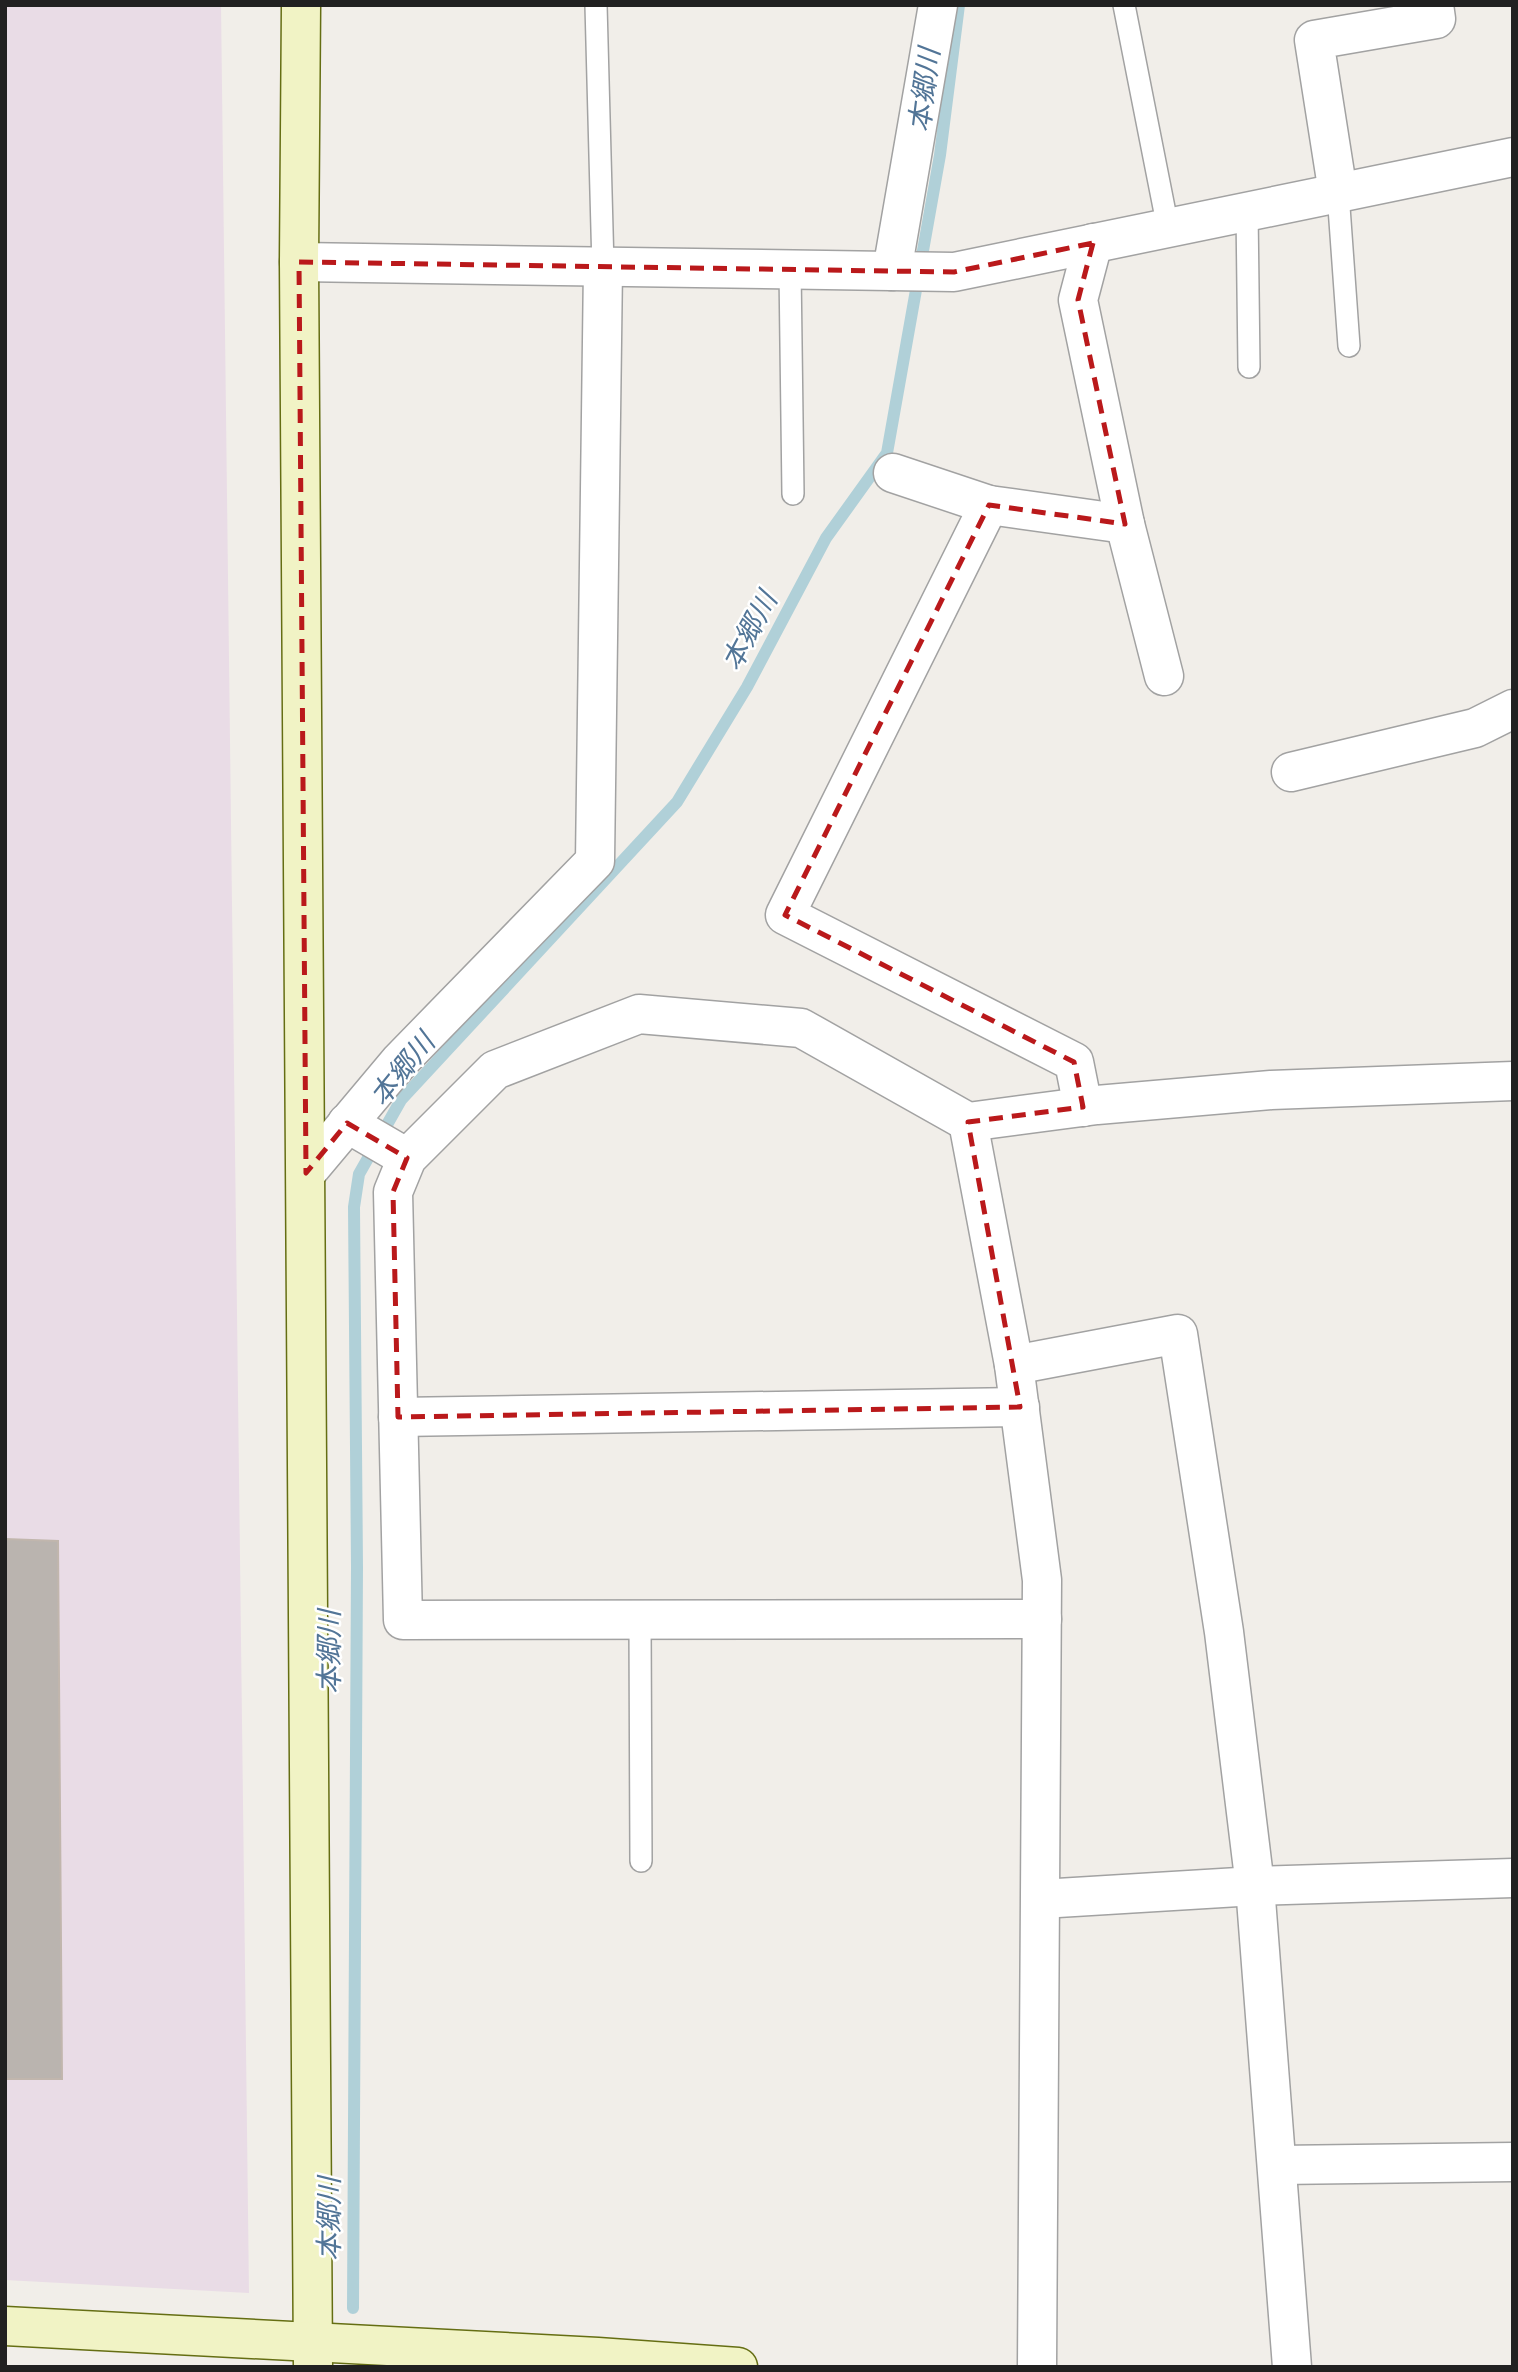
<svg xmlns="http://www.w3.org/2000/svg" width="1518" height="2372" font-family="Figtree,'Noto Sans JP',sans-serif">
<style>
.industrial{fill:#e9dce6}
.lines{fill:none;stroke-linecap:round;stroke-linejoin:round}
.stream{stroke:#b0d0d8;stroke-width:12}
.building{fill:#bab4af;stroke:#c1b6ad;stroke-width:2}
.lane-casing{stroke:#a2a2a2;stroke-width:24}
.street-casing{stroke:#a2a2a2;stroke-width:41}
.secondary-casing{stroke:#656e13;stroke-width:41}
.lane{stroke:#fff;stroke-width:21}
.street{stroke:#fff;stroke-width:38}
.secondary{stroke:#f1f3c5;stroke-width:38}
.marked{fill:none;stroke:#ba191b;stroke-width:5;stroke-dasharray:14 9;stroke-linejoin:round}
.labels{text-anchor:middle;stroke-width:5;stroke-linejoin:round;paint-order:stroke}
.water-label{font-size:28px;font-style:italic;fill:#527597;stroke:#fff}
</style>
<rect width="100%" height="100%" fill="#f1eee9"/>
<path class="industrial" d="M5,5H221L249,2293L5,2280Z"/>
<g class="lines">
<path class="stream" d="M353,2308L357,1567L354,1207L359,1174L401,1100L677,802L747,687L826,538L887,453L940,155L959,5"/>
</g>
<path class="building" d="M5,1539L58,1541L62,2079H5Z"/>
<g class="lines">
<g class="lane-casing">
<g id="lane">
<path d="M596,5L603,267"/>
<path d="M1124,5L1168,228"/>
<path d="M1338,193L1349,346"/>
<path d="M1247,211L1249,367"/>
<path d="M790,269L793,494"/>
<path d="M640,1621L641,1861"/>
</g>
</g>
<g class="street-casing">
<g id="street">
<path d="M1338,193L1314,40L1436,19L1434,5"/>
<path d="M1093,243L1078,300L1125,524L1164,676"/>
<path d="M299,262L954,272L1513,157"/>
<path d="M892,271L938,5"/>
<path d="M893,473L989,505L1125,524"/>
<path d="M989,505L785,915L1074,1062L1083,1107"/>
<path d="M1291,772L1475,728L1513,709"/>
<path d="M968,1122L1014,1365L1042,1580L1037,2367"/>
<path d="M347,1123L407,1158"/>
<path d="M306,1173L400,1061L595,861L603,267"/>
<path d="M1014,1365L1178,1334L1224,1632L1255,1886L1292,2367"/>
<path d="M398,1417L1020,1407"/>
<path d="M1042,1619L403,1620L393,1192L407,1158L495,1070L639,1014L801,1028L968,1122L1097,1105L1271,1090L1513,1081"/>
<path d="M1041,1899L1255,1886L1513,1878"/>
<path d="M1278,2165L1513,2162"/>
</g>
</g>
<g class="secondary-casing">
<g id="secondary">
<path d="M301,5L299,262L313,2367"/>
<path d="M5,2326L598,2357L738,2367"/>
</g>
</g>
<use href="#lane" class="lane"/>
<use href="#street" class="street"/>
<use href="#secondary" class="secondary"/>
</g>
<path class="marked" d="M1093,243L1078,300L1125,524L989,505L785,915L1074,1062L1083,1107L968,1122L1020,1407L398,1417L393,1192L407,1158L347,1123L306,1173L299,262L954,272Z"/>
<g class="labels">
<g class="water-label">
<text transform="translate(924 90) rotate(-83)" y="10">本郷川</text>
<text transform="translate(749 631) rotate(-62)" y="10">本郷川</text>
<text transform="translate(402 1069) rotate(-51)" y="10">本郷川</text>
<text transform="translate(329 1652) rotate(-90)" y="10">本郷川</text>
<text transform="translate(329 2219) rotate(-90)" y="10">本郷川</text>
</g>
</g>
<rect width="1518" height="2372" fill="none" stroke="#212121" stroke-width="14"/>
</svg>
